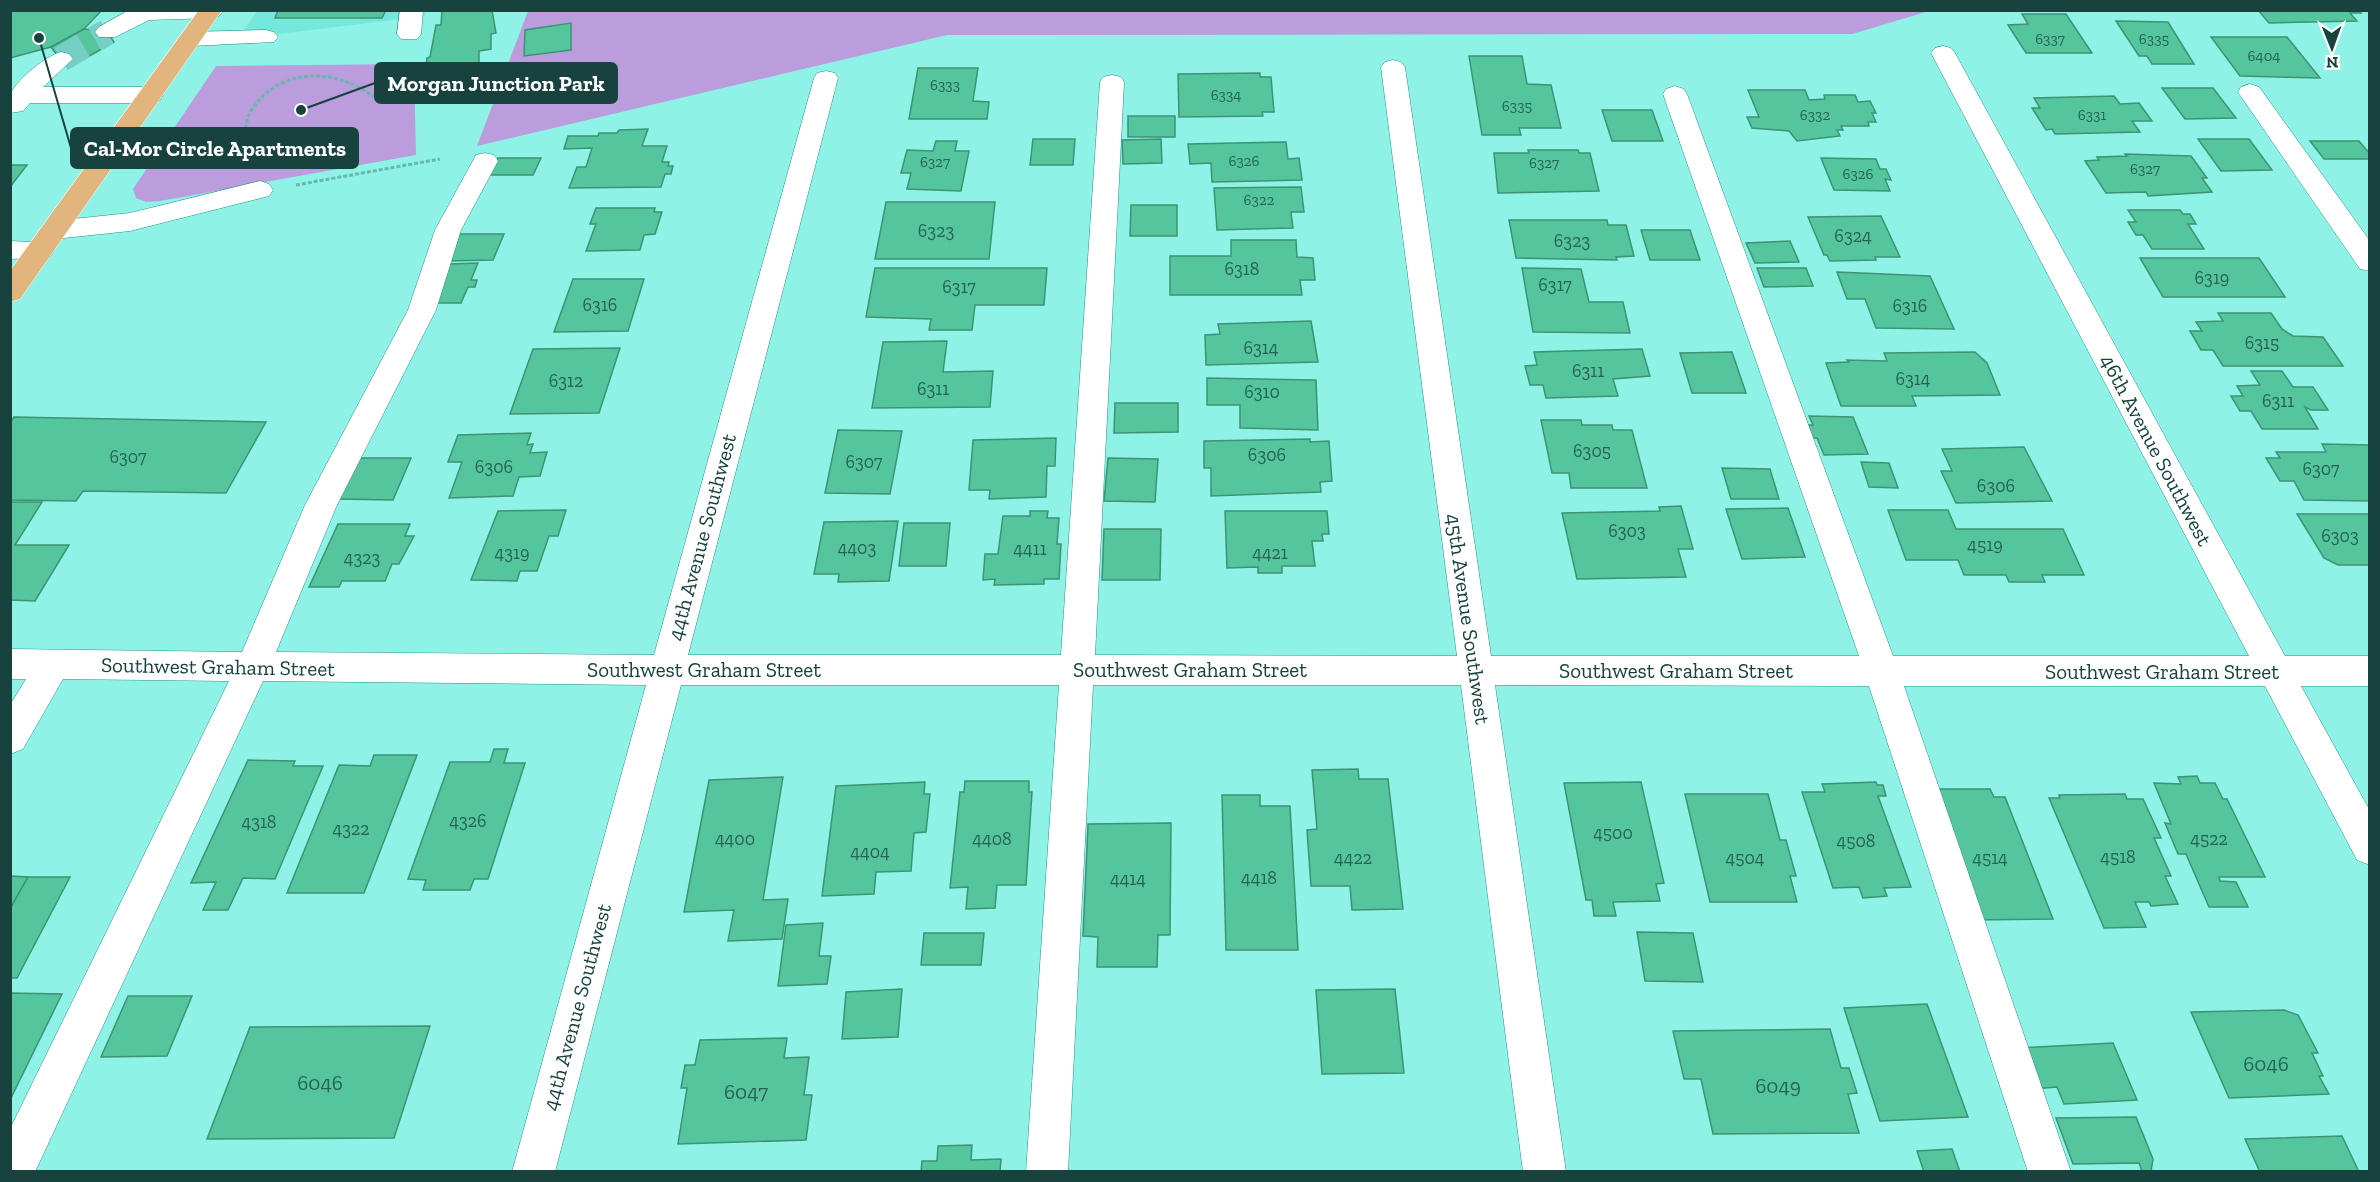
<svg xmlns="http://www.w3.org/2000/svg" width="2380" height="1182" font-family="'Zilla Slab',serif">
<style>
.built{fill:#75e7db}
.green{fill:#bb9cdc}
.building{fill:#54c59c;stroke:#3e9374;stroke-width:1.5}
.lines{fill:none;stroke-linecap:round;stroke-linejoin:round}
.minor-tunnel{stroke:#76cfc4;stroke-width:26;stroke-dasharray:26 13;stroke-linecap:butt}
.minor-casing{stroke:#26948a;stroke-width:1}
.major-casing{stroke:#fff;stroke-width:1}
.path{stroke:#67b8af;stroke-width:3;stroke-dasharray:4 2;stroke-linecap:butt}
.minor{fill:#fff;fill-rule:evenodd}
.major{fill:#e2b57f;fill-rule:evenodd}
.labels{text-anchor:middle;stroke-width:6;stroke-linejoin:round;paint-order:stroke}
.far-number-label{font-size:15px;fill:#266356}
.number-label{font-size:18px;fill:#266356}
.street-label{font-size:21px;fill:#17423e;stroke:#fefefe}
.near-number-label{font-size:21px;fill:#266356}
.leader{fill:none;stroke:#17423e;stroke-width:2}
.callout-dot{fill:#17423e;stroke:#fefefe;stroke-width:2}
.callout{fill:#17423e;stroke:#17423e;stroke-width:2}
.callout-label{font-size:22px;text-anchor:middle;font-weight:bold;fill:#fff}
</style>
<rect width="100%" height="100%" fill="#8ef2e6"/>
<path class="built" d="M257,11H426L425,16L238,39Z"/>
<g class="green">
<path d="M528,11H1929L1852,34L947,35L477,146Z"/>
<path d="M414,64L416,155L160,201L146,202L136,198L133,189L216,66Z"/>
</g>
<g class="building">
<path d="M10,10H102L84,29L51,47L10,58Z"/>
<path d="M278,10H386L382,18H275Z"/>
<path d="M442,10H492L496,33L491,34V49L479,51V76L424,85L427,58L430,57L436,25H441Z"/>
<path d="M2258,10H2359L2361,13H2350L2357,21L2269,23Z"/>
<path d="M2022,14H2066L2092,53H2026L2008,25L2028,24Z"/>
<path d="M2116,21L2168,22L2194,64H2152L2147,56H2139Z"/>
<path d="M571,23V50L524,56L525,30Z"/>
<path d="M84,29L107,32L114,42L79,62L59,58L51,47Z"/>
<path d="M2211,37H2287L2320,78L2240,76Z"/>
<path d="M1469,56H1522L1527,84L1551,85L1561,128H1519L1521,135H1482Z"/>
<path d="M918,68H978L973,101L989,102L987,119H909Z"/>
<path d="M1260,73V77H1271L1274,112H1262L1263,116L1179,117L1178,74Z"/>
<path d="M2162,88H2213L2236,118L2185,119Z"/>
<path d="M1748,90H1805L1809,100L1825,99L1824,95H1855L1858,102L1870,101L1876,113H1872L1876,122H1868L1869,126H1841L1843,130H1837L1840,136L1797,141L1789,131L1752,128L1747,117H1759Z"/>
<path d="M2114,96L2120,104L2139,103L2152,121H2132L2140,132L2055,134L2052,129L2046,130L2032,108H2040L2034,98Z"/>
<path d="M1602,110H1652L1663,141H1612Z"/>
<rect x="1128" y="116" width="47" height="21"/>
<path d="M648,129L642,146H667L662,162H669L668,166H673L671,174H665L661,187L569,188L577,167H586L592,148L564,149L568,136H598L599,133H617L619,130Z"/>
<path d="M1033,139H1075L1073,165H1030Z"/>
<path d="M1161,139L1162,163L1123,164L1122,140Z"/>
<path d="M2198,139H2249L2272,170L2221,171Z"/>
<path d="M936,141H957L955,151H969L961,191L907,189L911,173H901L907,150L933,151Z"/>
<path d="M2310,141H2359L2370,154V159H2324Z"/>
<path d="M1286,142L1288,159L1299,158L1302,180L1212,182L1211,163L1190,164L1188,144Z"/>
<path d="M1528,150H1578L1579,153H1590L1599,191L1498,193L1494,153H1529Z"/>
<path d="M2125,154L2191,156L2207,178H2202L2212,192L2148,196L2146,192L2106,193L2085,161L2099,160L2097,157L2127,156Z"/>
<path d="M498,158H541L533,175H490Z"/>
<path d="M1821,158L1876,159L1880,169H1886L1891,180L1885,179L1890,191L1834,190Z"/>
<path d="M10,165H27L10,187Z"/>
<path d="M1301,187L1304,212H1291L1293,228L1217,230L1214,188Z"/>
<path d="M886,202H995L989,259H875Z"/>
<path d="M1131,205H1177V236H1130Z"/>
<path d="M596,208H655L654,212H662L655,234L644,235L640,250L586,251L596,224H590Z"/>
<path d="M2128,210H2180L2183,214H2190L2196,224H2188L2204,249H2152L2143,235H2136L2128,222H2136Z"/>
<path d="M1881,216L1900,257H1875L1876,260L1830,261L1827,255H1824L1808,217Z"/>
<path d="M1509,220H1607L1608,225H1626L1634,256L1616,257L1617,260L1516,258Z"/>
<path d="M1641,230H1690L1700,260H1650Z"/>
<path d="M460,234H504L493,260L448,261Z"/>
<path d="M1231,240H1296L1297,257L1313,258L1315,280H1300L1302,295H1170V256H1231Z"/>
<path d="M1790,241L1799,262L1755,263L1746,243Z"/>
<path d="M2140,258H2259L2285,297H2163Z"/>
<path d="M478,263L471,280H477L475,287H468L461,303H431L448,264Z"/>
<path d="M875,268H1047L1044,305H975L972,330H929L931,319L866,317Z"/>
<path d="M1522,268L1581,269L1589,302H1623L1630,333L1533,332Z"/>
<path d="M1757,268H1806L1813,286L1764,287Z"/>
<path d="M1837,272L1930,276L1954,329L1876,328L1865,299H1847Z"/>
<path d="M573,279H644L628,331L554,332Z"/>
<path d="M2218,313H2271L2282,329L2293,336L2323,337L2343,366H2223L2213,350H2201L2190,331H2202L2196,322L2223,321Z"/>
<path d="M1311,321L1318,362L1206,365L1205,335L1220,334L1218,324Z"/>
<path d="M947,341L943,372L993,371L990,407L872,408L883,342Z"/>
<path d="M620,348L599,413L510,414L533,349Z"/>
<path d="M1642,349L1650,376L1613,379L1618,396L1546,398L1543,385H1530L1525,366L1537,365L1534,352Z"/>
<path d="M1732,352L1746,393H1692L1680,353Z"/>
<path d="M1975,352L1987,363L2000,395L1912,396L1916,406H1841L1826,363L1849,362L1847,360L1887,361L1884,353Z"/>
<path d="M2251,371H2282L2293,387H2313L2328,410H2311L2305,407L2318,429H2262L2251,411H2240L2231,396H2243L2237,386L2260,385Z"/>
<path d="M1207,378L1316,380L1318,430L1240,428V405H1207Z"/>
<path d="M1115,403H1178V432L1114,433Z"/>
<path d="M1809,416L1853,417L1868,454L1824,455L1817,438H1807L1802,425H1813Z"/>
<path d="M14,417L266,422L226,493L83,491L76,501L10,500V423Z"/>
<path d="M1541,420H1581L1582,425H1612L1613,430H1632L1647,488H1571L1569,473H1552Z"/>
<path d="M838,430L902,431L890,494L825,493Z"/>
<path d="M531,433L527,445L533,444L530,453L547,452L540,476L519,477L513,496L449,498L462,462H448L458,435Z"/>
<path d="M1056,438L1055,466H1047L1046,497L989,499L990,490H969L973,440Z"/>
<path d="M1310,439V442L1329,441L1332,481L1320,482L1321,492L1211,496V468H1204V441Z"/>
<path d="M2322,444L2370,445V501L2304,500L2294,481H2280L2266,458H2280L2276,452H2326Z"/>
<path d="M2024,447L2052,501L1956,503L1941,471H1952L1942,449Z"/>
<path d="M355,458H411L393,500L336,499Z"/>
<path d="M1108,458L1158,459L1155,502L1104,501Z"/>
<path d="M1861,462L1889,463L1898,488L1869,487Z"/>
<path d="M1722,468L1770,469L1779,499H1731Z"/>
<path d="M10,502H42L15,545H69L35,601L10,600Z"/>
<path d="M1681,506L1693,549H1678L1686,577L1577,579L1562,513L1660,511L1659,507Z"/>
<path d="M1788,508L1805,557L1742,559L1726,509Z"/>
<path d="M566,510L558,536H549L537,571H520L517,581L471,580L498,511Z"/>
<path d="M1888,510H1948L1956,529H2063L2084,575H2042L2045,582H2009L2006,575H1964L1958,560H1906Z"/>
<path d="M1030,511H1048L1047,518H1059L1057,544H1061L1059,579H1044V584L994,585L995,579L983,580L985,554H998L1003,516H1030Z"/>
<path d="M1225,511H1327L1329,534H1322L1323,541H1312L1315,566H1282V573H1258V567L1227,568Z"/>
<path d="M2297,514H2370V565H2338L2324,558Z"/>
<path d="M898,521L889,581L838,582L839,574H814L824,522Z"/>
<path d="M904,523H950L946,566H899Z"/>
<path d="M338,524H410L405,536H414L399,564H392L385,581H342L339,587H309Z"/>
<path d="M1104,529H1161L1160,580H1102Z"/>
<path d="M494,749H508L504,763H525L488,879H474L470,890H423L426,880L408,879L450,762H490Z"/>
<path d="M374,755H417L364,893H287L339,765L370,766Z"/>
<path d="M248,760L295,761L293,766H323L275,879L243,878L228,910H203L216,882L191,883Z"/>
<path d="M1358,769L1359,779H1388L1403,909L1352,910L1350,886H1311L1307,830L1317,829L1312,770Z"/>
<path d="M2197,776L2200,783H2215L2223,799H2227L2265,877H2219L2220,881L2236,882L2248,907H2209L2186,854H2178L2165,823L2171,824L2154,783L2181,784L2178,777Z"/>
<path d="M783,777L763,900L788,899L782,939L728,941L734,910L684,912L709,780Z"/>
<path d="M965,781H1029V792H1032L1026,885H997L995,908L966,909L968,887L950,888L960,792H964Z"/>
<path d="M925,782L924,794H930L926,832L914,833L911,871L876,872L874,894L822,896L836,786Z"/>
<path d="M1641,782L1664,883L1656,884L1660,901L1613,902L1616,916H1594L1592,900H1586L1564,783Z"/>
<path d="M1876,782L1877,785H1883L1886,796H1878L1911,887L1884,888L1887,896L1863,898L1859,887L1833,888L1802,792H1825L1822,784Z"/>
<path d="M1926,789H1990L1994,797H2005L2053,919L1973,920Z"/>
<path d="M1685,794H1768L1780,840H1786L1796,876H1790L1797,902H1710Z"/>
<path d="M2125,794L2127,799H2143L2161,838H2154L2171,876H2165L2178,904L2151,906L2149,902H2135L2146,927L2104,928L2049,798H2060L2059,795Z"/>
<path d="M1222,795H1260V806H1290L1298,950H1226Z"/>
<path d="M1171,823L1170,935H1158L1157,967H1097L1098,937L1083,936L1088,824Z"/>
<path d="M10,876L28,877L10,909Z"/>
<path d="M28,877H70L17,978H10V909Z"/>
<path d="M823,923L819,956H831L827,984L778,986L786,925Z"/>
<path d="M1637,932L1693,933L1703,982L1645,981Z"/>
<path d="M924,933H984L981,965H921Z"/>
<path d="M902,989L898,1037L842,1039L846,992Z"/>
<path d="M1395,989L1404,1073L1322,1074L1316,990Z"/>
<path d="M10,993L62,994L11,1098H10Z"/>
<path d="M128,996H192L167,1056L101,1057Z"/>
<path d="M1927,1004L1968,1117L1880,1121L1844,1008Z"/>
<path d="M2284,1010L2298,1015L2318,1053H2312L2323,1076H2319L2329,1094L2229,1098L2191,1012Z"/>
<path d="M430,1026L394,1138L207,1139L250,1027Z"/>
<path d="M1830,1029L1841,1068H1849L1857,1093L1848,1094L1859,1133L1713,1134L1701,1079H1684L1673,1031Z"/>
<path d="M787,1038L784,1058L809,1057L804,1095H812L806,1140L678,1144L687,1088H681L685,1065H695L700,1040Z"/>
<path d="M2113,1043L2137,1100L2064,1104L2057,1087L2032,1089L2016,1048Z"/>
<path d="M2136,1117L2153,1159L2151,1171H2142L2139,1163L2073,1164L2056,1118Z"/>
<path d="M2342,1136L2359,1172H2260L2245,1139Z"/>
<path d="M972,1145L971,1160L1001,1159L1000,1172H921L922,1161H937L938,1146Z"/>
<path d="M1952,1149L1960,1172H1924L1917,1151Z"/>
</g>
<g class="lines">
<path class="minor-tunnel" d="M61,59L107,32"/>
<g class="minor-casing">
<g id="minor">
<path d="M129,10H222L223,11L219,16L211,18L149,20L115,37H99L95,32L99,27Z"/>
<path d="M400,10H423L421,34L417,39H401L397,34Z"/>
<path d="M266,30L274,32L278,37L274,42L191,46L183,44L179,39L183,34L191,32Z"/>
<path d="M1943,46L1951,48L1955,53L2285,656H2370V686H2301L2370,811V865L2357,860L2265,686H1904L2071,1172H2028L1869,686L1495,685L1566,1172H1523L1461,685H1093L1068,1172H1026L1059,685H681L555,1172H512L646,685L263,681L35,1172H10V1129L229,681L63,679L23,749L10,754V705L26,679H10V649L242,652L305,505L408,310L435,230L476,155L485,153L494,155L498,161L461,230L436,310L337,505L276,652L654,655L814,78L817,73L826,71L835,73L838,78L688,655H1061L1100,82L1103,77L1112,75L1121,77L1124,82L1095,655L1457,656L1381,67L1385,62L1393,60L1401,62L1405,67L1491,656H1859L1663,94L1666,89L1675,86L1684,89L1687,94L1893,656H2249L1931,53L1935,48Z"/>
<path d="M61,52L69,54L73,59L43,87H151L160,90L163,95L160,100L151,103H30L23,111L10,113C10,107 9,99 11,94C17,79 46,56 61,52Z"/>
<path d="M2250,84L2259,87L2370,241V271L2360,269L2238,92L2241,87Z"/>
<path d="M260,181L269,184L273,190L269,196L130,231L54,239L45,236L41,230L45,224L54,221L130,213Z"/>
<path d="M10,241L50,243L54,250L50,257L10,259Z"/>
</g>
</g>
<g class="major-casing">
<path id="major" d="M199,10H222L20,299L10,302V271Z"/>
</g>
<g class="path">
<path d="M245,157L241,151C248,138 243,123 251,111C279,66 337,68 374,97"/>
<path d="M296,185L440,159"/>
</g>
<use href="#minor" class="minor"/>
<use href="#major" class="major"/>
</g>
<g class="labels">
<g class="far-number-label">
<text x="2050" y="44">6337</text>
<text x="2154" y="44">6335</text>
<text x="2264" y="61">6404</text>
<text x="945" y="90">6333</text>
<text x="1226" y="100">6334</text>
<text x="1517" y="111">6335</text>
<text x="1815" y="120">6332</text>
<text x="2092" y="120">6331</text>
<text x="1244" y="166">6326</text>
<text x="935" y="167">6327</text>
<text x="1544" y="168">6327</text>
<text x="2145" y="174">6327</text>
<text x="1858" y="179">6326</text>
<text x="1259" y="205">6322</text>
</g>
<g class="number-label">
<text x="936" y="237">6323</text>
<text x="1853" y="242">6324</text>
<text x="1572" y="247">6323</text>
<text x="1242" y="275">6318</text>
<text x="2212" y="284">6319</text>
<text x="1555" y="291">6317</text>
<text x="959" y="293">6317</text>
<text x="600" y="311">6316</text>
<text x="1910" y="312">6316</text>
<text x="2262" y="349">6315</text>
<text x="1261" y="354">6314</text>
<text x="1588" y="377">6311</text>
<text x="1913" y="385">6314</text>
<text x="566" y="387">6312</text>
<text x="933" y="395">6311</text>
<text x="1262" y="398">6310</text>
<text x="2278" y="407">6311</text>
<text x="1592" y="457">6305</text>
<text x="1267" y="461">6306</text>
<text x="128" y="463">6307</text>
<text x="864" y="468">6307</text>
<text x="494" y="473">6306</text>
<text x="2321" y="475">6307</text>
<text x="1996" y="492">6306</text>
<text x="1627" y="537">6303</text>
<text x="2340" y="542">6303</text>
<text x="1985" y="551">4519</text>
<text x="857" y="554">4403</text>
<text x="1030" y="555">4411</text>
<text x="512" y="559">4319</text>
<text x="1270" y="559">4421</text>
<text x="362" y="564">4323</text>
<text x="468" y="827">4326</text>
<text x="259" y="828">4318</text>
<text x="351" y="835">4322</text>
<text x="1613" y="839">4500</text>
<text x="735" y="845">4400</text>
<text x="992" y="845">4408</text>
<text x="2209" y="845">4522</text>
<text x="1856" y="847">4508</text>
<text x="870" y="858">4404</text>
<text x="2118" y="863">4518</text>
<text x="1353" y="864">4422</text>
<text x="1745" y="864">4504</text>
<text x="1990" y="864">4514</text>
<text x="1259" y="884">4418</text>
<text x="1128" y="885">4414</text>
</g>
<g class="street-label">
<text transform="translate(2156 450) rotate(62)" y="7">46th Avenue Southwest</text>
<text transform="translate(702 537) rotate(-75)" y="7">44th Avenue Southwest</text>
<text transform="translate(1468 619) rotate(82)" y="7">45th Avenue Southwest</text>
<text transform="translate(218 667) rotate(1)" y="7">Southwest Graham Street</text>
<text x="704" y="677">Southwest Graham Street</text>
<text x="1190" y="677">Southwest Graham Street</text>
<text x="1676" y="678">Southwest Graham Street</text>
<text x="2162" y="679">Southwest Graham Street</text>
<text transform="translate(577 1007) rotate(-75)" y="7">44th Avenue Southwest</text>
</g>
<g class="near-number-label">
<text x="2266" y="1071">6046</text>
<text x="320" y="1090">6046</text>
<text x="1778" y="1093">6049</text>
<text x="746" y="1099">6047</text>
</g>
</g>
<path class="leader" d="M301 110L375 83M39 38L71 148"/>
<g class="callout-dot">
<circle cx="301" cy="110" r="6"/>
<circle cx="39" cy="38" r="6"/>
</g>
<g class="callout">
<rect x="375" y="63" width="242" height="40" rx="6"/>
<rect x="71" y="128" width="287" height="40" rx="6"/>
</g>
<g class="callout-label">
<text x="496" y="91">Morgan Junction Park</text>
<text x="215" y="156">Cal-Mor Circle Apartments</text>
</g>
<rect width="2380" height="1182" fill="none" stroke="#17423e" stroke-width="24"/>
<g transform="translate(2332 48) rotate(179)" stroke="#fefefe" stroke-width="4.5" paint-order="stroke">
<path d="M0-4.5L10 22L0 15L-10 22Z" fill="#17423e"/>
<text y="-9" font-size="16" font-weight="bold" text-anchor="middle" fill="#17423e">N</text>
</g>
</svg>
